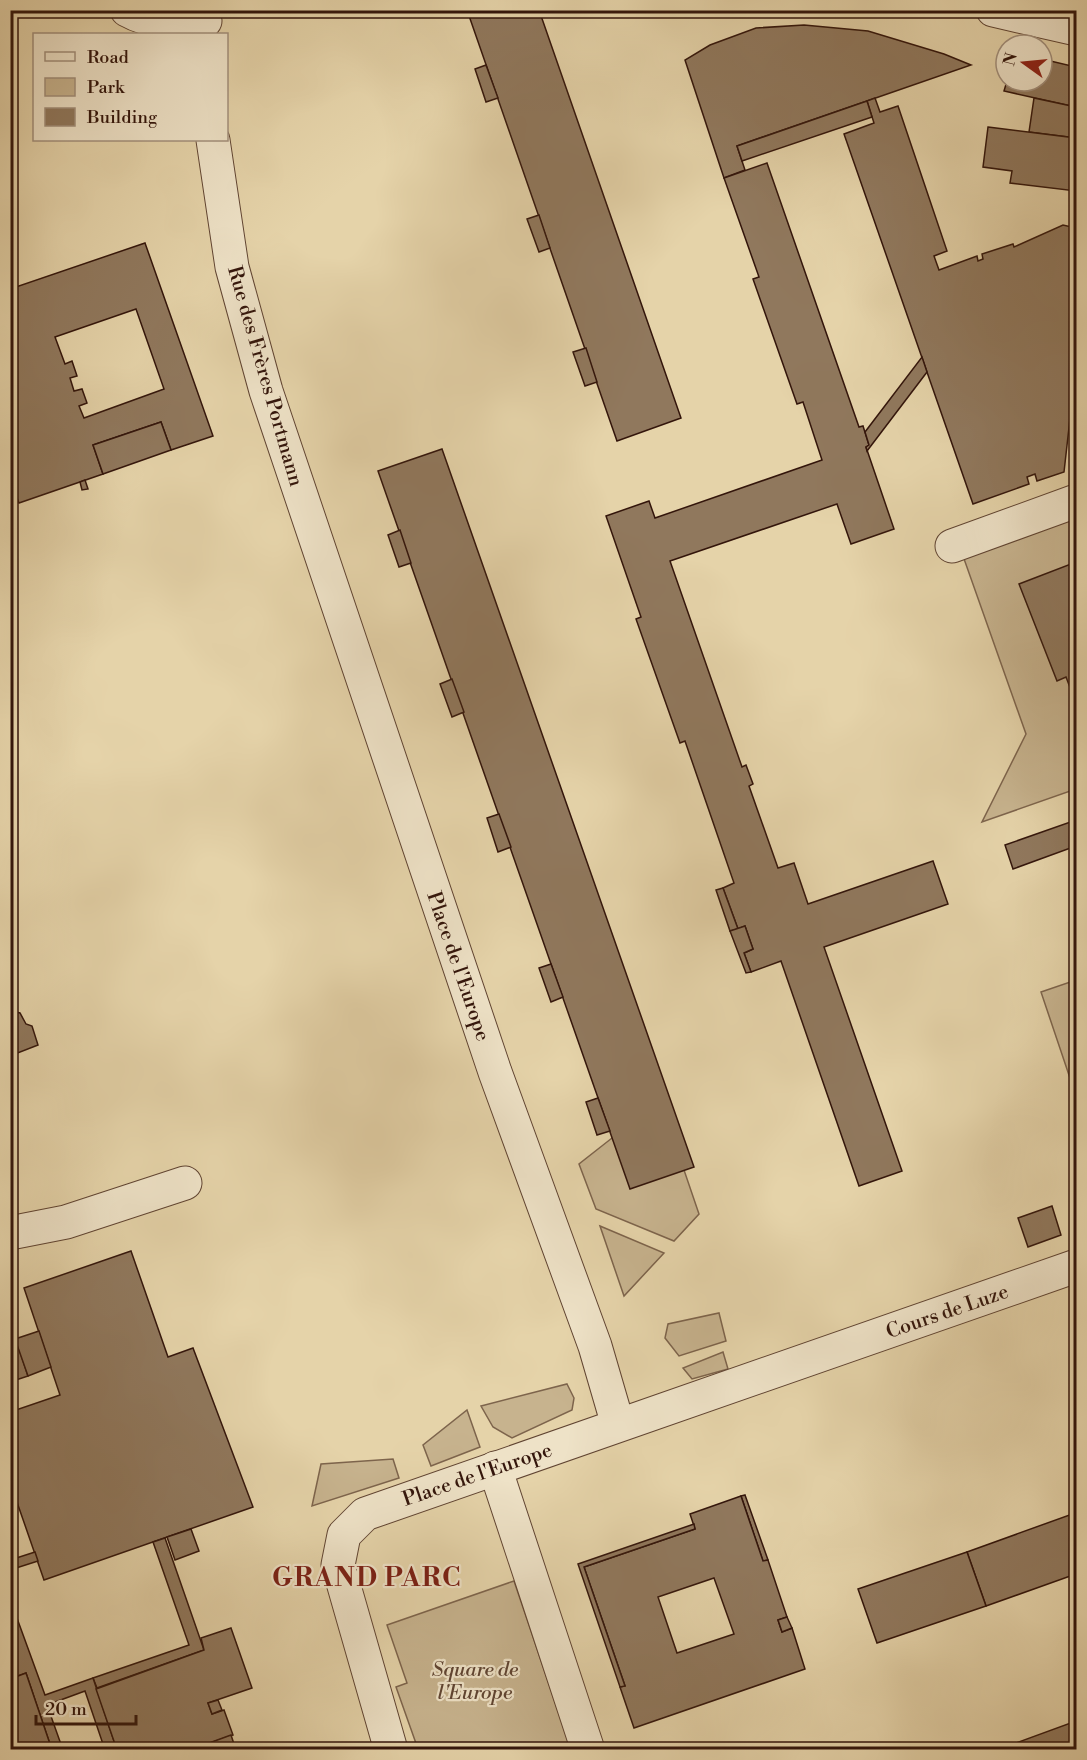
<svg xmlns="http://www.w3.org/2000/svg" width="1087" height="1760" font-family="'Libre Bodoni',serif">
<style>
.green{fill:#c7b38e;stroke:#7d644c;stroke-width:1.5}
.building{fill:#90785d;stroke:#33150b;stroke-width:1.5;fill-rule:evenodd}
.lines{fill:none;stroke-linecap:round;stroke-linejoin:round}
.minor-casing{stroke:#604432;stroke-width:35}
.minor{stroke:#eee2c7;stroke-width:33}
.labels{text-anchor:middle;stroke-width:4.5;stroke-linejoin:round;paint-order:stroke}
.street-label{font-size:20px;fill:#33150b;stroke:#eee2c7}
.park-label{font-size:20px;font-style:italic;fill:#5f4432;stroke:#eee2c7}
.district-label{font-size:26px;font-weight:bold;letter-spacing:1.5px;fill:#7a1f14;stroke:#eee2c7}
</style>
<rect width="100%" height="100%" fill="#e5d3a9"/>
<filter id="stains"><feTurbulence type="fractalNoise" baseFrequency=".00333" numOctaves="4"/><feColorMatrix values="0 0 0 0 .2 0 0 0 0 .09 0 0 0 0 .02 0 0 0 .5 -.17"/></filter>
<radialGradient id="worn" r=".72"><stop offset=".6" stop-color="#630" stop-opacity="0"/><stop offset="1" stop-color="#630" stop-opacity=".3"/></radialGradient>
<g class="green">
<path d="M1076,514V789L982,822L1026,734L963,556Z"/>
<path d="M1076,980V1089L1074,1090L1041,992Z"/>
<path d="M612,1138L684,1170L699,1214L674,1241L596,1209L579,1164Z"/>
<path d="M600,1226L664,1253L624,1296Z"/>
<path d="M719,1313L726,1341L679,1356L665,1338L668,1324Z"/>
<path d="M723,1352L728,1369L692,1379L683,1368Z"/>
<path d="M567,1384L574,1398L572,1410L512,1438L493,1427L481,1406Z"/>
<path d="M467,1410L480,1447L431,1466L423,1445Z"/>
<path d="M393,1459L399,1478L312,1506L321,1464Z"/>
<path d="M514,1581L571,1749H418L396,1687L407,1683L387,1625Z"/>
</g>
<g class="building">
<path d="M467,10H539L681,418L617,441Z"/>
<path d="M804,25L868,31L944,54L971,65L737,146L745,170L724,178L685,60L710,45L756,28Z"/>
<path d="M1042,59L1076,67V107L1004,91L1007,81H1042Z"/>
<path d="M486,65L498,98L486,102L475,69Z"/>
<path d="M875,98L880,112L898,106L947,251L934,256L939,270L977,256L978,261L983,259L982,254L1013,244L1014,247L1063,225L1076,228V365L1064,472L1037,481L1035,474L1027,477L1029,484L973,504L844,134L874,123L867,101Z"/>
<path d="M1034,98L1076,107V138L1029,132Z"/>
<path d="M867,101L872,117L742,161L737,146Z"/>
<path d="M988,127L1076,138V191L1010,183L1012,171L983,167Z"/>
<path d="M767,163L859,427L863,426L869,445L866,447L894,529L851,544L837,504L670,561L742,767L746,765L753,784L749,786L778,868L794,863L808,904L933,861L948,904L824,947L902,1171L859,1186L781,961L751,972L744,953L753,949L745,926L738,929L723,888L734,883L685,741L680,743L636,619L641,617L606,516L649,501L655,518L822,460L803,402L797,404L753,279L759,277L724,178Z"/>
<path d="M539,215L550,248L539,252L527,219Z"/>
<path d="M145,243L213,436L171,450L161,422L93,445L103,474L19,503L10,480V289ZM136,309L164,389L84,418L79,406L87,403L82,389L74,391L70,378L77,376L72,361L65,364L55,337Z"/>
<path d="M586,348L597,382L585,386L573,352Z"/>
<path d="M922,357L927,372L867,451L866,447L869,445L865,432Z"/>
<path d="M161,422L171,450L103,474L93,445Z"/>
<path d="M442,449L694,1167L630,1189L378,471Z"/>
<path d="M85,480L88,489L82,490L80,482Z"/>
<path d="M400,530L411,563L399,567L388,535Z"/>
<path d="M1076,562V703L1066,677L1057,681L1019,584Z"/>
<path d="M452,679L464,712L452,717L440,684Z"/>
<path d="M499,814L511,847L498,852L487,818Z"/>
<path d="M1076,820V846L1013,869L1005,845Z"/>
<path d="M723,888L738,929L730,931L716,890Z"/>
<path d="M745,926L753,949L744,953L751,972L746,973L730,931Z"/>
<path d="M551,964L563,997L551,1002L539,968Z"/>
<path d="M16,1012L20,1013L26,1024L32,1026L38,1045L10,1056V1014Z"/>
<path d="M598,1098L610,1131L597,1135L586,1102Z"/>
<path d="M1052,1206L1061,1235L1028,1247L1018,1218Z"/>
<path d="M131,1251L168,1357L193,1348L253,1507L44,1580L10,1482V1412L60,1395L24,1288Z"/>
<path d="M12,1327L28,1376L10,1382V1327Z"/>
<path d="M39,1331L51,1367L28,1376L15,1339Z"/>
<path d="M745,1495L768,1560L763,1561L741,1496Z"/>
<path d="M741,1496L763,1561L768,1560L787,1617L778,1620L782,1632L792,1628L805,1669L634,1728L620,1687L625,1686L584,1567L695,1529L690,1514ZM714,1578L734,1634L677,1653L658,1597Z"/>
<path d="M1075,1513L1076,1574L986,1606L967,1552Z"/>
<path d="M694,1524L695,1529L584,1567L625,1686L620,1687L578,1564Z"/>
<path d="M191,1529L199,1551L175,1560L167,1537Z"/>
<path d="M165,1538L204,1650L97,1688L93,1678L189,1645L153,1542Z"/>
<path d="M35,1552L38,1561L10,1570V1560Z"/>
<path d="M967,1552L986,1606L877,1643L858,1589Z"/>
<path d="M10,1599L45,1695L93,1678L117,1750H105L85,1691L47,1705L63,1750H52L26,1673L10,1679Z"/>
<path d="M787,1617L792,1628L782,1632L778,1620Z"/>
<path d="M231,1628L252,1688L208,1703L212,1714L224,1710L233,1735L190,1750H117L96,1689L204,1650L201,1638Z"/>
<path d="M26,1673L52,1750H10V1733L17,1731L10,1712V1679Z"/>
<path d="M218,1700L222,1710L212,1714L208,1703Z"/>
<path d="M1076,1721V1750H997Z"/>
<path d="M231,1735L236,1750H190Z"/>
</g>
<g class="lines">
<g class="minor-casing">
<g id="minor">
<path d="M127,10C152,24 177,23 205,21"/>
<path d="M993,10L1076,29"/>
<path d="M213,140L232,267L266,391L495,1072L595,1346L618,1425"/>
<path d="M952,546L1076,501"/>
<path d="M10,1233L66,1222L185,1183"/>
<path d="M495,1468L588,1750"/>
<path d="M391,1750L338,1565L344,1535L365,1514L1076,1266"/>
</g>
</g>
<use href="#minor" class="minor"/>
</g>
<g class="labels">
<g class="street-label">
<text transform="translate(266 376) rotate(74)" y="7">Rue des Frères Portmann</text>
<text transform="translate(459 966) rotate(71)" y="7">Place de l'Europe</text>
<text transform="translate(947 1311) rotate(-19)" y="7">Cours de Luze</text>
<text transform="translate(477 1474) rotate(-19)" y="7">Place de l'Europe</text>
</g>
<g class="park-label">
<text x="475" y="1676">Square de<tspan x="475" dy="23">l'Europe</tspan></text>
</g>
<g class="district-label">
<text x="367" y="1586">GRAND PARC</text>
</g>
</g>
<rect width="1087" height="1760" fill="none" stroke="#e5d3a9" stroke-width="36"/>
<rect x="12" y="12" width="1063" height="1736" fill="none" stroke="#33150b" stroke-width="3"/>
<rect x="18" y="18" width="1051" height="1724" fill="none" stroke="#33150b" stroke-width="1.5"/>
<rect x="33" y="33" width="195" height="108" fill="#eee2c7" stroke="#a3907c" stroke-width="1.5"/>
<rect x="45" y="52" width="30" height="9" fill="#eee2c7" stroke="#a3907c" stroke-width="1.5"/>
<text x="87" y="63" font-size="18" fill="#33150b">Road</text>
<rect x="45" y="78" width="30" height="18" fill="#c7b38e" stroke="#a3907c" stroke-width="1.5"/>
<text x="87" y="93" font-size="18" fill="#33150b">Park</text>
<rect x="45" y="108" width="30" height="18" fill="#90785d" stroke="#a3907c" stroke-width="1.5"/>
<text x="87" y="123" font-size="18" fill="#33150b">Building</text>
<g transform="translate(1024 63) rotate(285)"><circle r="28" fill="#eee2c7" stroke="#a3907c" stroke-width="1.5"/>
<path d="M0-4.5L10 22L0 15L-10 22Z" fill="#8f2418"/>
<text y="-9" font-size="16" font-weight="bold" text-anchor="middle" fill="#33150b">N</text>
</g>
<path d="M36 1715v9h100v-9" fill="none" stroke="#33150b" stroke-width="3"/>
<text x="45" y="1715" font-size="18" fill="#33150b" stroke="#eee2c7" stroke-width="4.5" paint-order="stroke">20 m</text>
<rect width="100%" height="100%" filter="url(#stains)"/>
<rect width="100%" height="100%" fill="url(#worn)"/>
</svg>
